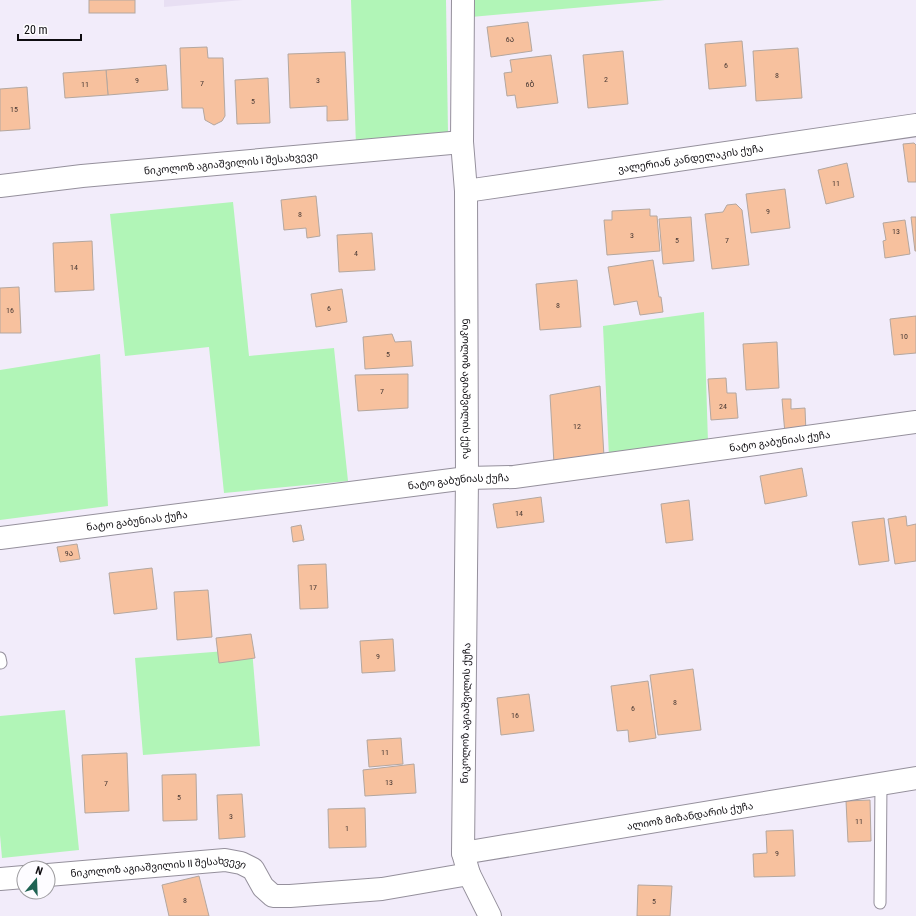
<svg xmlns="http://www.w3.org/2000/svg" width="916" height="916" font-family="'Roboto Condensed','Noto Sans Georgian',sans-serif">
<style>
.built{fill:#e8dff3}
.green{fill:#b1f5b7}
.building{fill:#f7c19e;stroke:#b4a79f}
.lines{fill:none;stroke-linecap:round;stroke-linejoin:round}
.service-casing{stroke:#95909c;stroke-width:13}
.minor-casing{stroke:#95909c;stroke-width:24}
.service{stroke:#fff;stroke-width:11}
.minor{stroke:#fff;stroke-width:22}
.labels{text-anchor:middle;stroke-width:3;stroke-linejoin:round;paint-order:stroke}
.number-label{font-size:8px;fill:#483934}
.street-label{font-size:10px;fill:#0e0c10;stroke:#fdfcff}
</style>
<rect width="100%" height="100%" fill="#f2ecfa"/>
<path class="built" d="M164,0H243L164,7Z"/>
<g class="green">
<path d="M351,0H446L448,134L356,146Z"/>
<path d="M471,0H665L471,17Z"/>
<path d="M233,202L249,356L334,348L348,481L224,493L209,347L125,356L110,214Z"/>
<path d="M704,312L708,443L609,457L603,326Z"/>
<path d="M100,354L108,506L0,520V370Z"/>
<path d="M252,649L260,746L143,755L135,658Z"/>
<path d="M65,710L79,850L2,858L0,835V716Z"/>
</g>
<g class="building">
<rect x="89" y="0" width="46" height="13"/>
<path d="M528,22L532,51L491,57L487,27Z"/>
<path d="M742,41L746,86L709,89L705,44Z"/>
<path d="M207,47L208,58H223L225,116L222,121L214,125L205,120L203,108H182L180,48Z"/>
<path d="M798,48L802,98L756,101L753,51Z"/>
<path d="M623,51L628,104L588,108L583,55Z"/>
<path d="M345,52L348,120L327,121V106L290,108L288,54Z"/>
<path d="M551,55L558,103L517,108L515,95L507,96L504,73L512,72L510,60Z"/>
<path d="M166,65L168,90L108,95L106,70Z"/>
<path d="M106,70L108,95L65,98L63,73Z"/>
<path d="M268,78L270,123L237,124L235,80Z"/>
<path d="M27,87L30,129L0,131V89Z"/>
<path d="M914,143L916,145V182H908L903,144Z"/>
<path d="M847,163L854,197L826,204L818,170Z"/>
<path d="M785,189L790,228L751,233L746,194Z"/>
<path d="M316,196L320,236L307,238L306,228L284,230L281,200Z"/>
<path d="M736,204L742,210L749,265L712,269L705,214L723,212L727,205Z"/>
<path d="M650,209V216H657L660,251L607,255L604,220H612V211Z"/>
<path d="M691,217L694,261L663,264L659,219Z"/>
<path d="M911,217H916V251H915Z"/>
<path d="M905,220L910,254L885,258L883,241L886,240L883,223Z"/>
<path d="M372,233L375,270L339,272L337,235Z"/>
<path d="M92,241L94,290L55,292L53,243Z"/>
<path d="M653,260L659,297H661L663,312L640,315L637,301L614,305L608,267Z"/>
<path d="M577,280L581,327L540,330L536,284Z"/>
<path d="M19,287L21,333H0V288Z"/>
<path d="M342,289L347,322L316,327L311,294Z"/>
<path d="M916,316V353L894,355L890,319Z"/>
<path d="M392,334L395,342L411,341L413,366L365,369L363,337Z"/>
<path d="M777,342L779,388L746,390L743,344Z"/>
<path d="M408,374V408L358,411L355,375Z"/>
<path d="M726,378L727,393H736L738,418L711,420L708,379Z"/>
<path d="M600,386L604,457L554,464L550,395Z"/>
<path d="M782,399H791V409L805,408L806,433L785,434Z"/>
<path d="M802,468L807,496L765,504L760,476Z"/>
<path d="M541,497L544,522L497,528L493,504Z"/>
<path d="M689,500L693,540L666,543L661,504Z"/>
<path d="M906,516L907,526L916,524V561L895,564L888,519Z"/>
<path d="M884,518L889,561L859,565L852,522Z"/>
<path d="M301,525L304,540L293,542L291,527Z"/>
<path d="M77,544L80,559L60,562L57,547Z"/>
<path d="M326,564L328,608L300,609L298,565Z"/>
<path d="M152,568L157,609L114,614L109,573Z"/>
<path d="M208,590L212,637L177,640L174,592Z"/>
<path d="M251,634L255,658L219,663L216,638Z"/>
<path d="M393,639L395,671L362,673L360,641Z"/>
<path d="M693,669L701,730L658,735L650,675Z"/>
<path d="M648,681L656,738L629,742L628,730L617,731L611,686Z"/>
<path d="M529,694L534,731L501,735L497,698Z"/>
<path d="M401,738L403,764L369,767L367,740Z"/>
<path d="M127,753L129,811L85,813L82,755Z"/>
<path d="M414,764L416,793L365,796L363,770Z"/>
<path d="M196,774L197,820L163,821L162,775Z"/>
<path d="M242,794L245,837L219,839L217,795Z"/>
<path d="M870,800L871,841L848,842L846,801Z"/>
<path d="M365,808L366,847L329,848L328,809Z"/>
<path d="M793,830L795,876L754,877L753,854L767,853L766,831Z"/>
<path d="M199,876L209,916H169L162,885Z"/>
<path d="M638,885L672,886L670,916H637Z"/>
</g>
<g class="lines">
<g class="service-casing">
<g id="service">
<path d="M0,658L1,663"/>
<path d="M880,903L881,783"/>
</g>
</g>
<g class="minor-casing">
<g id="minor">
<path id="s1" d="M463,0L462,142L466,191L467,478L463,853L469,874L490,916"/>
<path id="s2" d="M0,186L82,176L462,142"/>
<path id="s3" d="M466,191L916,125"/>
<path id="s4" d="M0,538L467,478L514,477L916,422"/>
<path id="s5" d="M463,853L916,778"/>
<path id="s6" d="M48,875L225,860L241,863L253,869L263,887L273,896H290L382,889L469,874"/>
<path d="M0,879L24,877"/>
</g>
</g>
<use href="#service" class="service"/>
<use href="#minor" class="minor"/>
</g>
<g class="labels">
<g class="number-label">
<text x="510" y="42">6ა</text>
<text x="726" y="68">6</text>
<text x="777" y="78">8</text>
<text x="606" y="82">2</text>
<text x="137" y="83">9</text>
<text x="318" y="83">3</text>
<text x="202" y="86">7</text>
<text x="85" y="87">11</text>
<text x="530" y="87">6ბ</text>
<text x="253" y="104">5</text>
<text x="14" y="112">15</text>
<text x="836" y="186">11</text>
<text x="768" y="214">9</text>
<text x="300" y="217">8</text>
<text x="896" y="234">13</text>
<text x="632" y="238">3</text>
<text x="677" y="243">5</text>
<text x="727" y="243">7</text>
<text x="356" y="256">4</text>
<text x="74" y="270">14</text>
<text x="558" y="308">8</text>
<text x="329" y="311">6</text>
<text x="10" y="313">16</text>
<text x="904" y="339">10</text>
<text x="388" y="357">5</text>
<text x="382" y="394">7</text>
<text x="723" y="409">24</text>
<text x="577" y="429">12</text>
<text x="519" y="516">14</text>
<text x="69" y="556">9ა</text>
<text x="313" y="590">17</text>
<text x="378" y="659">9</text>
<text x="675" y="705">8</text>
<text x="633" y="711">6</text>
<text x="515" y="718">16</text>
<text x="385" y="755">11</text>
<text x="389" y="785">13</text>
<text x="106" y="786">7</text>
<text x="179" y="800">5</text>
<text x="231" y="819">3</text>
<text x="859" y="824">11</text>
<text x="347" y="831">1</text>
<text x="777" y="856">9</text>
<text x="185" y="903">8</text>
<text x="654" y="904">5</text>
</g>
<g class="street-label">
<text dy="4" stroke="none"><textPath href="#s3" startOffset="227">ვალერიან კანდელაკის ქუჩა</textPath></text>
<text dy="4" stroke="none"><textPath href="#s2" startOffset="232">ნიკოლოზ აგიაშვილის I შესახვევი</textPath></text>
<text dy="4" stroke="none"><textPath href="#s1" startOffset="389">ნიკოლოზ აგიაშვილის ქუჩა</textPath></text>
<text dy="4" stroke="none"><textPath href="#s4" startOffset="786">ნატო გაბუნიას ქუჩა</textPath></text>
<text dy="4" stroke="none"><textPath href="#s4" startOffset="462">ნატო გაბუნიას ქუჩა</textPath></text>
<text dy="4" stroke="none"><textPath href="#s4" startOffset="138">ნატო გაბუნიას ქუჩა</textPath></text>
<text transform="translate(465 713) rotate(-89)" y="4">ნიკოლოზ აგიაშვილის ქუჩა</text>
<text dy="4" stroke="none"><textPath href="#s5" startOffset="230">ალიოზ მიზანდარის ქუჩა</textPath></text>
<text dy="4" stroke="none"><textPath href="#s6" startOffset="111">ნიკოლოზ აგიაშვილის II შესახვევი</textPath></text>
</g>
</g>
<g transform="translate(36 880) rotate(19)"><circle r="19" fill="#fdfcff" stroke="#9d9c9f"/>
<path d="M0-3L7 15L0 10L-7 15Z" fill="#1f6353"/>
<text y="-6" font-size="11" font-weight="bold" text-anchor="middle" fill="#0e0c10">N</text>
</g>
<path d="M18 34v6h63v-6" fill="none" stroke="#0e0c10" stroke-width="2"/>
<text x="24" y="34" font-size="12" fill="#0e0c10" stroke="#fdfcff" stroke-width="3" paint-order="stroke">20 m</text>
</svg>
